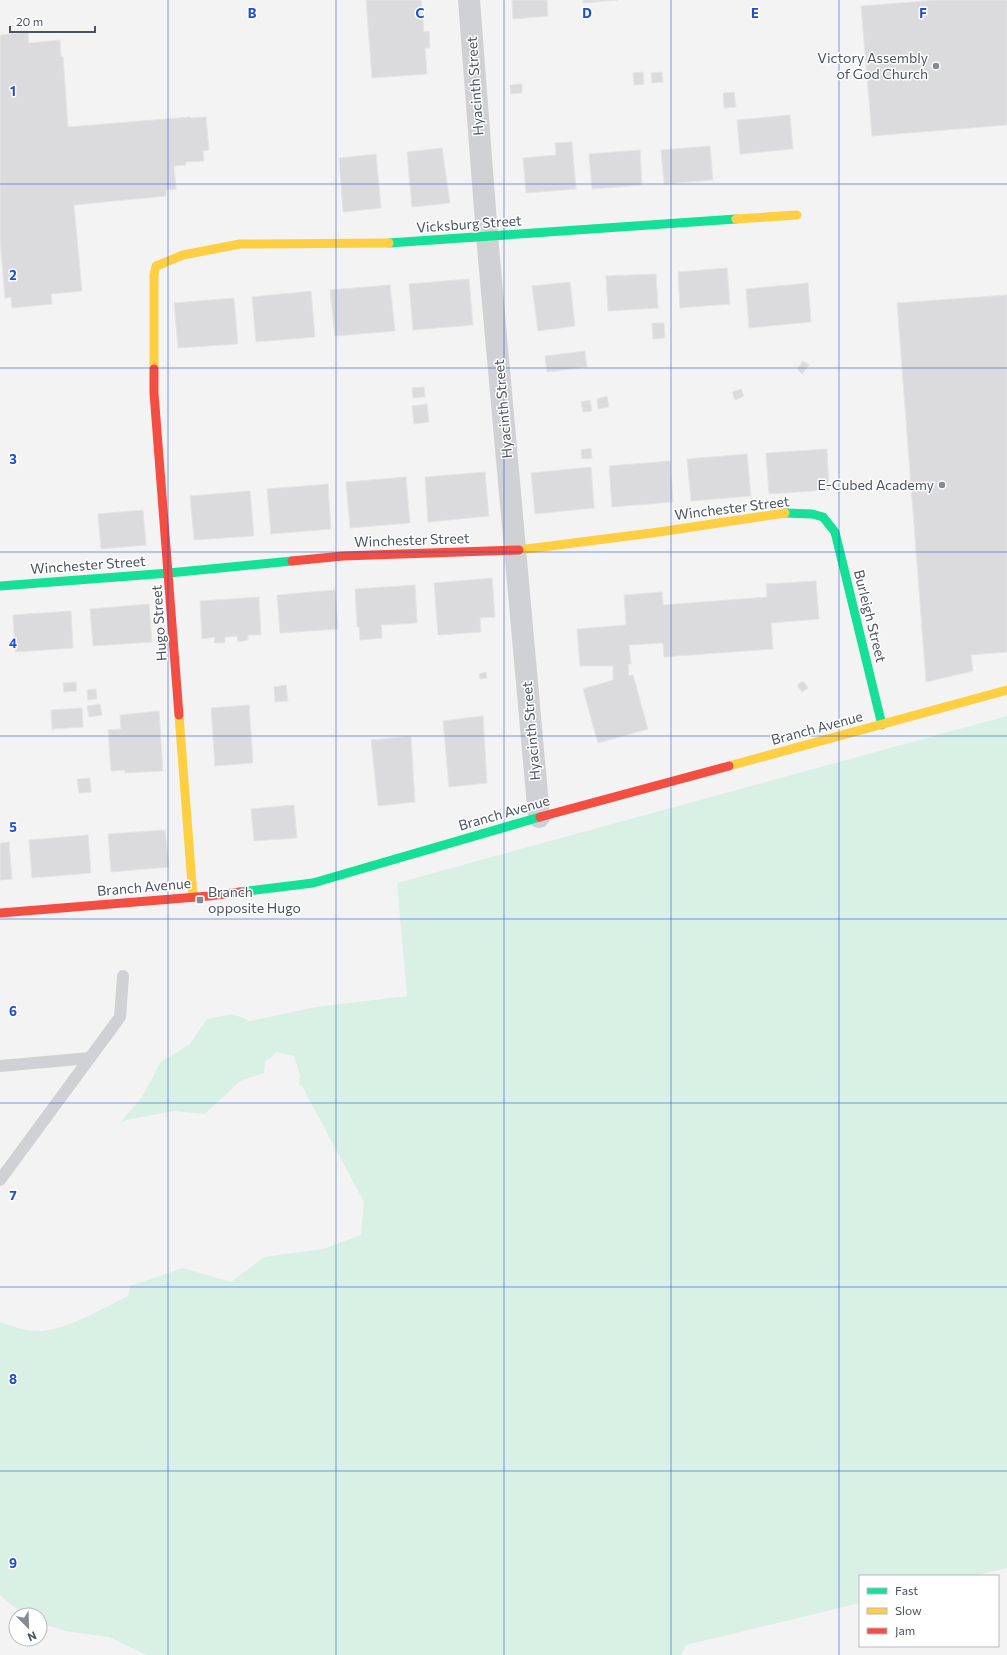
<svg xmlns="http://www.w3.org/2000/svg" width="1007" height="1655" font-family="Commissioner,sans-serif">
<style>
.green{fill:#d9f0e5}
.building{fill:#dbdbdd;stroke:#e5e5e6}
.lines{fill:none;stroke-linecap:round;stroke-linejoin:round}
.lane{stroke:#cfd1d4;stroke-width:12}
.street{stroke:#cfd1d4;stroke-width:22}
.fast{stroke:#16e098;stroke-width:9}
.slow{stroke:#ffcf43;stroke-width:9}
.jam{stroke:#f24e42;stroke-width:9}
.grid{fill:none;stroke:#1d4ed8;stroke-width:1;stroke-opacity:0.55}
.poi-dot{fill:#868b93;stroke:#fff;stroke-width:1.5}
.labels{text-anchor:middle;stroke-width:3;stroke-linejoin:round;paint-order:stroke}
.poi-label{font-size:14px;fill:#4b535f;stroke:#fff;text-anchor:end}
.street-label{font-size:14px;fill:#4b535f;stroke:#fff}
.grid-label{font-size:13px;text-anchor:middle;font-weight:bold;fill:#1d4ed8;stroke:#fff;stroke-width:3;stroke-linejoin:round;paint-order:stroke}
</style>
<rect width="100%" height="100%" fill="#f3f3f3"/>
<path class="green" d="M1007,716V1568L973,1576H860V1603L686,1645L681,1655H146L109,1637L65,1631L40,1623V1615H24L0,1595V1322C13,1327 28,1332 42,1331C73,1327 101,1309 128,1296L130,1286L183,1268L231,1282L264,1257L323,1249L361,1235L364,1202L302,1086L299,1085L300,1075L294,1056L277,1052L265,1062L264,1073L240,1081L205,1114L173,1111L127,1120L120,1123L142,1097L161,1062L190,1044L207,1019L233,1014L250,1021L316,1007L407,996L397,883Z"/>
<g class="building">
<path d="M366,0H421L424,32L429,31L430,48H425L427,74L372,78Z"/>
<path d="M512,0H547L548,16L513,19Z"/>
<path d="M583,0H618L583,3Z"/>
<path d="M936,0H1007V125L872,136L861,6Z"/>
<path d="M28,32L29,43L60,40L61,57H63L68,127L190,117L191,118L206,117L209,150L203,151L204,161L186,162V165L174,166L176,189L166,190V196L74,205L82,291L51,294L52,304L12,308L11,297L5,298L0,241V35Z"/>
<path d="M643,72L644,84L634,85L633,73Z"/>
<path d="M662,72L663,82L652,83L651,73Z"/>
<path d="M522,84V93L511,94L510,85Z"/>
<path d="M734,92L736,107L724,108L723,93Z"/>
<path d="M790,115L793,149L740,154L737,120Z"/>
<path d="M572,142L576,189L526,193L523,158L556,155L555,143Z"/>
<path d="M710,146L713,180L664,184L661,150Z"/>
<path d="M442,148L450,203L412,207L407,152Z"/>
<path d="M640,150L642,185L592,189L589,154Z"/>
<path d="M376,154L381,208L343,212L339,158Z"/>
<path d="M727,268L730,304L680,308L678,272Z"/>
<path d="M656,274L658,308L608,311L606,276Z"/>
<path d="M469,279L473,325L413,330L409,284Z"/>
<path d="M570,282L575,326L538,331L532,286Z"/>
<path d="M808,283L811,322L749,328L746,289Z"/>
<path d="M390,285L395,331L335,336L330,290Z"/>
<path d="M311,291L315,337L256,342L252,297Z"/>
<path d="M1007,295V652L971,655L973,671L926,682L897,303Z"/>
<path d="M234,298L238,344L178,348L174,303Z"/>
<path d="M652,323H664L665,338L653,339Z"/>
<path d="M585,351L587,367L547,372L545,356Z"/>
<path d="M803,361L809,365L802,374L797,369Z"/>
<path d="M424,387L425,397L413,398L412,388Z"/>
<path d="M741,389L744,396L735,400L732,392Z"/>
<path d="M607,396L609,407L598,409L597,399Z"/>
<path d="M590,400L592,411L583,412L581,402Z"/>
<path d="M427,404L429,422L414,424L412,406Z"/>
<path d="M591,448L592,458L582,459L581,450Z"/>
<path d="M827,449L829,490L769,494L766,453Z"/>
<path d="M747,454L751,496L691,501L687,459Z"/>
<path d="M670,461L673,502L612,507L609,466Z"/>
<path d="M591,467L594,508L535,514L531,473Z"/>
<path d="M485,472L489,516L428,522L425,477Z"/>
<path d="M406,477L410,523L350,528L346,482Z"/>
<path d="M328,484L331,529L271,534L267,489Z"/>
<path d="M250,491L254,536L194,540L190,496Z"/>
<path d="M143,510L146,545L101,549L98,514Z"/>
<path d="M492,578L495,617L480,618L481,632L438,635L434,583Z"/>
<path d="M816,581L819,619L771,623L773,649L664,657L663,643L629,645L631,664H628L629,676L633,675L648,729L598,743L583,689L613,680V666H580L577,629L626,625L624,595L662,592L663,605L767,597L766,584Z"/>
<path d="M415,585L417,623L381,625L382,638L360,640L359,627H357L355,589Z"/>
<path d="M335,590L338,629L280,633L277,595Z"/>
<path d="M259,597L261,635H248V640L238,642L237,636L225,637V643H214L215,637L202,639L200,601Z"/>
<path d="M149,604L152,642L93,646L90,609Z"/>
<path d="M71,611L73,648L15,652L13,615Z"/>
<path d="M486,672L487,678L480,679L479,674Z"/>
<path d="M803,681L808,688L802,692L797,685Z"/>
<path d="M76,682L77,691L64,692L63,683Z"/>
<path d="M286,685L288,701L275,702L274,687Z"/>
<path d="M96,689L97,699L88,700L87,690Z"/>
<path d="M100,704L102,715L89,717L87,706Z"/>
<path d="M249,705L253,763L215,766L211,708Z"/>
<path d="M82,708L83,727L52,729L51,710Z"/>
<path d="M159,711L163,771L125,773V770L111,771L108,730L121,729L120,715Z"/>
<path d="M483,716L487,783L449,787L443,721Z"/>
<path d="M411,736L415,802L378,806L371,740Z"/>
<path d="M90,778L91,792L79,793L77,779Z"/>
<path d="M294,805L297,838L254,841L251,809Z"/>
<path d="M165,830L169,867L111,872L108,834Z"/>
<path d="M88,835L91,873L32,878L29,840Z"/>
<path d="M9,842L12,879L0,880V843Z"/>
</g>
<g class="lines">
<g class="lane">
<path d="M0,1066L90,1058"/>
<path d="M0,1180L120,1017L123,976"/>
</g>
<path class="street" d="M469,0L487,236L539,817"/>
<g class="fast">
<path d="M389,243L736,219"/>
<path d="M785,513L812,514L823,517L835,532L882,725"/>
<path d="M0,586L169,573L292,561"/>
<path d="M240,892L313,883L540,817"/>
</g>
<g class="slow">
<path d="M736,219L797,215"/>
<path d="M154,369V275L156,266L183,255L240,244L389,243"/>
<path d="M519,550L659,532L785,513"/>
<path d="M179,715L193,897"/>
<path d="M729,766L1007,690"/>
</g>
<g class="jam">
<path d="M154,369V393L179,715"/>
<path d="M292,561L343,556L519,550"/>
<path d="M540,817L729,766"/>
<path d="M0,913L209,896L240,892"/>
</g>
</g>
<path class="grid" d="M168,0V1655M336,0V1655M504,0V1655M671,0V1655M839,0V1655M0,184H1007M0,368H1007M0,552H1007M0,736H1007M0,919H1007M0,1103H1007M0,1287H1007M0,1471H1007"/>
<g class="poi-dot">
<circle cx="936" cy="66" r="4"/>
<circle cx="942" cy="485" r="4"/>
<rect x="196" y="896" width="8" height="8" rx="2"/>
</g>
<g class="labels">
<g class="poi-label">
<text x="928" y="63">Victory Assembly<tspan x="928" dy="16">of God Church</tspan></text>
<text x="934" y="490">E-Cubed Academy</text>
<text x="208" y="897" text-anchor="start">Branch<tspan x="208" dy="16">opposite Hugo</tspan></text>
</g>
<g class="street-label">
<text transform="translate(475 86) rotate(-94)" y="5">Hyacinth Street</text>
<text transform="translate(469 224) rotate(-4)" y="5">Vicksburg Street</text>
<text transform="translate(503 409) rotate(-95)" y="5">Hyacinth Street</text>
<text transform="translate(732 508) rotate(-7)" y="5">Winchester Street</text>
<text transform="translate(412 540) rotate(-2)" y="5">Winchester Street</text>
<text transform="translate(88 565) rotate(-4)" y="5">Winchester Street</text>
<text transform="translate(870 616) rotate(76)" y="5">Burleigh Street</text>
<text transform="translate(159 623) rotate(-94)" y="5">Hugo Street</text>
<text transform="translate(817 728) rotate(-15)" y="5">Branch Avenue</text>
<text transform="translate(531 731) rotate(-95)" y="5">Hyacinth Street</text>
<text transform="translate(504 813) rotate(-16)" y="5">Branch Avenue</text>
<text transform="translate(144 887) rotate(-5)" y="5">Branch Avenue</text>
</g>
</g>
<g class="grid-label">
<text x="252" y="18">B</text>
<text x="420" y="18">C</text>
<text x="587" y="18">D</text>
<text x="755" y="18">E</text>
<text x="923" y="18">F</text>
<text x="13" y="96">1</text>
<text x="13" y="280">2</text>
<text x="13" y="464">3</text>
<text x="13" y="648">4</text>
<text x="13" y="832">5</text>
<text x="13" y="1016">6</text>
<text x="13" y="1200">7</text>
<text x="13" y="1384">8</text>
<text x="13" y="1568">9</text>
</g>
<rect x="859" y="1575" width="140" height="72" fill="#ffffff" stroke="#b7babf"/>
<rect x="867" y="1588" width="20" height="6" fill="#16e098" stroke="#b7babf"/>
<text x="895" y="1595" font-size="12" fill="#4b535f">Fast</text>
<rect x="867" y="1608" width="20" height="6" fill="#ffcf43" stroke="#b7babf"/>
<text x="895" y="1615" font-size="12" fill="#4b535f">Slow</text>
<rect x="867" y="1628" width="20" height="6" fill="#f24e42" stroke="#b7babf"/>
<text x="895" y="1635" font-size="12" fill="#4b535f">Jam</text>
<g transform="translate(28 1627) rotate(157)"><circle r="19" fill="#ffffff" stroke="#b7babf"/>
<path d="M0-3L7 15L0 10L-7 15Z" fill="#868b93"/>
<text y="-6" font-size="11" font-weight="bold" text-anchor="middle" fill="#4b535f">N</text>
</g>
<path d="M10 26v6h85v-6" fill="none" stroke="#4b535f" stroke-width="2"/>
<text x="16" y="26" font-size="12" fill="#4b535f" stroke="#ffffff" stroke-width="3" paint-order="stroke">20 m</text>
</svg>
